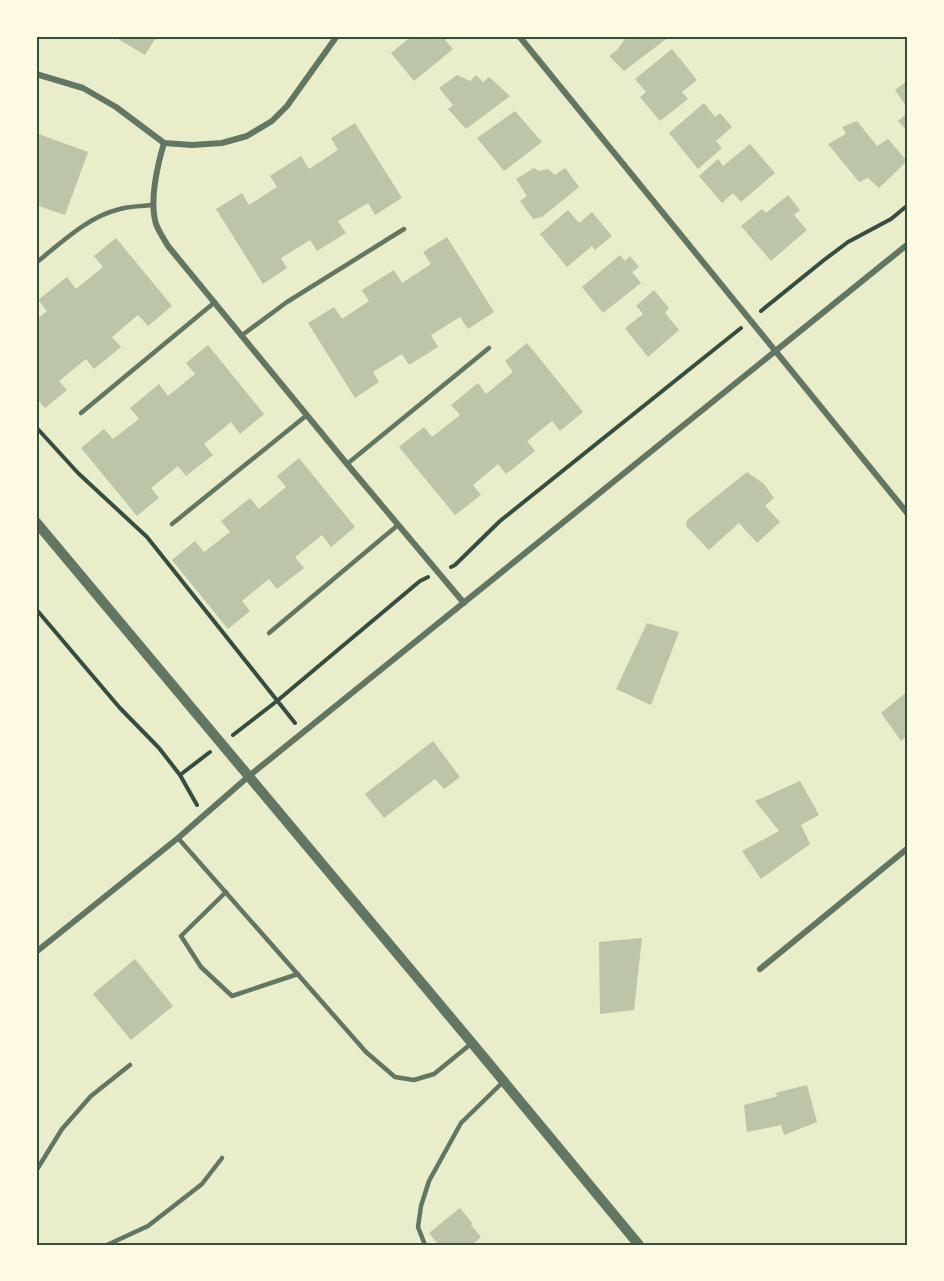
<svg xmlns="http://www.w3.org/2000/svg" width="944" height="1281" font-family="Manrope,sans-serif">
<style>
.building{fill:#bcc5a7}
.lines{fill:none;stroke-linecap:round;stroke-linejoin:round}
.path{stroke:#344e41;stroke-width:4}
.service{stroke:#617663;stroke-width:4.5}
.minor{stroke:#617663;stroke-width:6}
.tertiary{stroke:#617663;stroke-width:10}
.neatline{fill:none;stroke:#344e41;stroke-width:2}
</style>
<rect width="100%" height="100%" fill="#e9edc9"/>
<g class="building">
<path d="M113,36H157L145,55Z"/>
<path d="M412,36H450L445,40L453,49L414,81L391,53Z"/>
<path d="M627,36H670L624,71L609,56L617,50Z"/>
<path d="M672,49L697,80L682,92L688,99L660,121L640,97L646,92L635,79Z"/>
<path d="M457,75L470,81L476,75L483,82L489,77L510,96L466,129L448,109L453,105L439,88Z"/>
<path d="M908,80V109L895,90Z"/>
<path d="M704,103L715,117L720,113L732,127L716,141L722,148L698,169L669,133Z"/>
<path d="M515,111L542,142L504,171L477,138Z"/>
<path d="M908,112V132L898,121Z"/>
<path d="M857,121L877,146L888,139L907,161L879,188L868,178L859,182L828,144L846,134L842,127Z"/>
<path d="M355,123L402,198L375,215L368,203L338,221L346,233L317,251L310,240L281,258L287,268L263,284L216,209L242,193L249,205L277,187L270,176L301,156L309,169L338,150L331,138Z"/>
<path d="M36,133L88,152L65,215L36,205Z"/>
<path d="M750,144L775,173L741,202L733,193L722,203L699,176L718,159L723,166Z"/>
<path d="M534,168L539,171L548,169L555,175L565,168L579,187L542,217L533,219L520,201L527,196L516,179Z"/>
<path d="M788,195L800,210L794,215L807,230L771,261L741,226L762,209L766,213Z"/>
<path d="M568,210L579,223L592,212L612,236L595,250L592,246L567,267L540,234Z"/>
<path d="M447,237L494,312L468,329L460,317L431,335L438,347L409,365L402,354L373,372L379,382L355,398L308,323L334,307L342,319L369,301L362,290L394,270L402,283L431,264L423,252Z"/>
<path d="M116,238L172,306L148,326L138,315L112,337L121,347L94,369L86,359L59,381L67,390L45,408L36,398V320L47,311L38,300L67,277L76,289L103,267L94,256Z"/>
<path d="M620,255L625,261L630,256L639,267L632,272L641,283L603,313L582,287Z"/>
<path d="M654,290L669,308L665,313L679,330L648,357L625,328L643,314L636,306Z"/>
<path d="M527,343L583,412L560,431L552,421L527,441L535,451L506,474L498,464L473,485L481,495L455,515L399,447L424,427L432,437L460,415L451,405L478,383L486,394L513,372L505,361Z"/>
<path d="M208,345L264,414L240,434L231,422L204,444L213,455L186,476L178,466L151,488L159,498L137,516L81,448L104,429L113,439L139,419L130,408L159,384L168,396L195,374L186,363Z"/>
<path d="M299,458L355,527L331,547L322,535L295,557L304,568L277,589L269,579L242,601L250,611L228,629L172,560L195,541L204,552L230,532L221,521L250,498L259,509L286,487L277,476Z"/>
<path d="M747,472L764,484L774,498L765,506L780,522L757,543L739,523L709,550L686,526L687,520Z"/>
<path d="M647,623L679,632L651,705L616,689Z"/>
<path d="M908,691V734L901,741L881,713Z"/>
<path d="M433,741L460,777L444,789L435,779L384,818L365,794Z"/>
<path d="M800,781L819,815L801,825L810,844L761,879L742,851L779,831L755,801Z"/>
<path d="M642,938L634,1010L600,1014L599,942Z"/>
<path d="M135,959L173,1006L131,1040L93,994Z"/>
<path d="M807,1085L817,1122L784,1135L781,1125L747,1132L744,1105L778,1096L775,1093Z"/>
<path d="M460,1208L472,1223L471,1225L481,1237L472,1245H451L449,1243L446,1245H439L429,1233Z"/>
</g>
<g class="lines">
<g class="path">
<path d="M761,311L824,260L848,242L891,219L908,205"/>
<path d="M36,427L78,473L147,537L295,723"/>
<path d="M451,567L455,565L500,521L741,328"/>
<path d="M36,609L119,707L159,748L180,775L197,805"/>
<path d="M233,735L277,701L420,581L428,577"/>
<path d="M180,775L210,752"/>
</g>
<g class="service">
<path d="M36,263C62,242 87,217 120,209C130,206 142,206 153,205"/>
<path d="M241,336L287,302L404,229"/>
<path d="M81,413L215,302"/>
<path d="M347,464L489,348"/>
<path d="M172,524L307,415"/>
<path d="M269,633L398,525"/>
<path d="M178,838L366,1052L395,1077L414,1080L434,1074L472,1043"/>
<path d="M226,892L181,936L201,967L232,996L298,974"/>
<path d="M36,1171L62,1129L91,1096L130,1065"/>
<path d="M107,1245L148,1226L202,1184L222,1158"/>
<path d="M425,1245L418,1227L421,1206L429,1181L461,1123L503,1082"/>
</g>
<g class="minor">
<path d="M519,36L908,514"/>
<path d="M36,74L83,88L116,107L164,143L192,145L222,143L247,136L272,121L287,106L337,36"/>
<path d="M164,143C157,167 149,200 156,224C159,232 164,239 168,246L347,464L464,603"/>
<path d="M36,952L178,838L249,776L908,244"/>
<path d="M760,969L908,848"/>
</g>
<path class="tertiary" d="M36,522L472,1043L639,1245"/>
</g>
<rect width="944" height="1281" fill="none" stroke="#fefae0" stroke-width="75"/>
<rect x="38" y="38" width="868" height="1206" class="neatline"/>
</svg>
